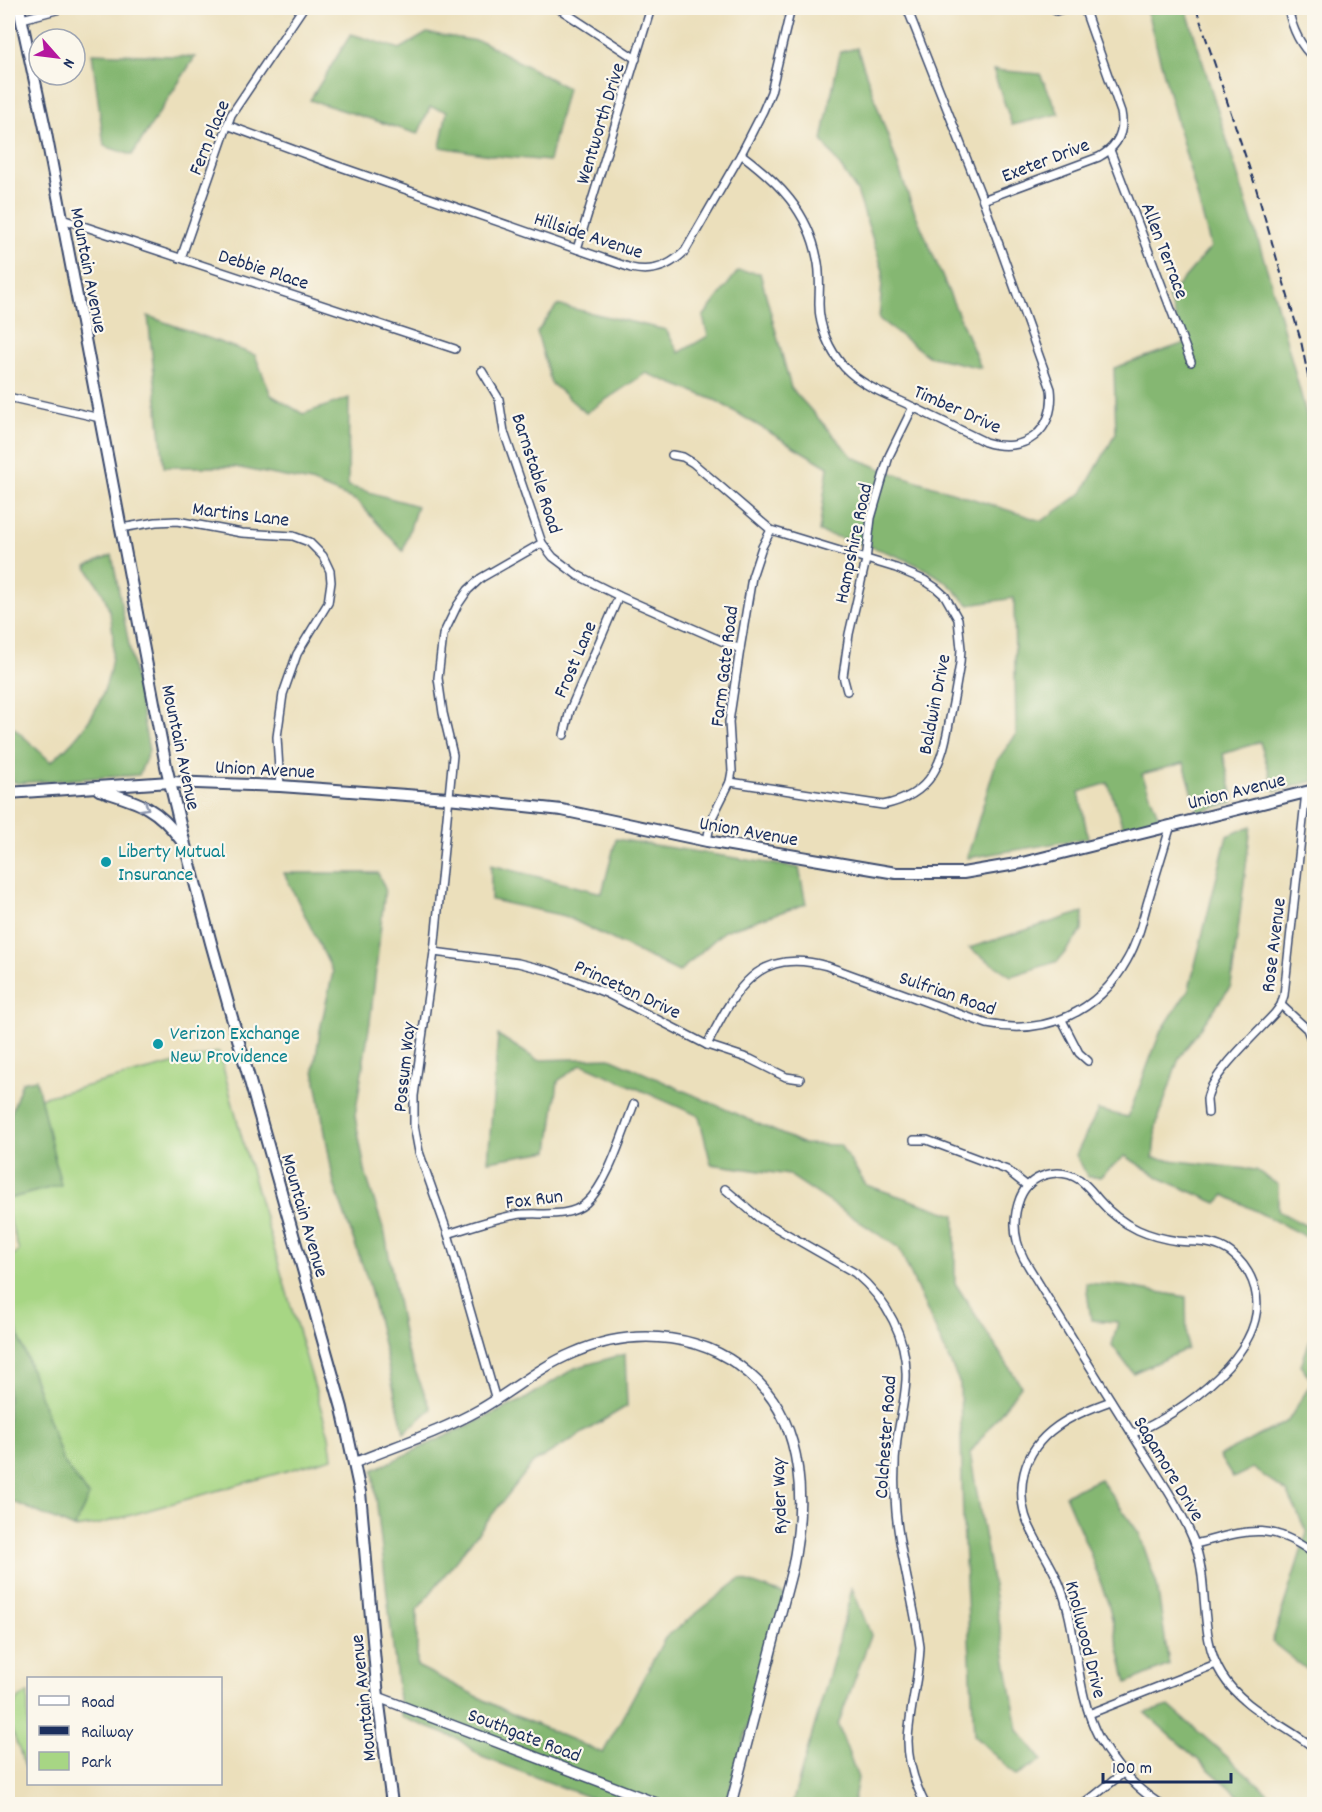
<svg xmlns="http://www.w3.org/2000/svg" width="1322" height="1812" font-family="Dekko,sans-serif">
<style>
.green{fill:#a7d684;stroke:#618271;stroke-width:1.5}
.forest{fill:#85b772;stroke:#507368;stroke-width:1.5}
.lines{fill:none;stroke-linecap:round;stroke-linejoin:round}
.minor-casing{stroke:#3a496c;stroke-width:10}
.tertiary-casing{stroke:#3a496c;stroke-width:12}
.secondary-casing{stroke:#3a496c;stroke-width:14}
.minor{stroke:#fff;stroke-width:7}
.tertiary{stroke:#fff;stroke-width:9}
.secondary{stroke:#fff;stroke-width:10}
.rail{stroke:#1b2f5e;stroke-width:2;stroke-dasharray:9 4.5;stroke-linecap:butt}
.oneway{stroke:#8d97ae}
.culture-dot{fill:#0f9aa8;stroke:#fbf7ec;stroke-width:2}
.labels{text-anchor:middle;stroke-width:4.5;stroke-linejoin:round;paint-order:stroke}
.street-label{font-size:20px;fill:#1b2f5e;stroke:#fbf7ec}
.culture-label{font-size:20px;fill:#0d838f;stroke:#fbf7ec;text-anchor:start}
</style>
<rect width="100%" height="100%" fill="#fbf7ec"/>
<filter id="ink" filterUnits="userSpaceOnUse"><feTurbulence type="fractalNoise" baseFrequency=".0167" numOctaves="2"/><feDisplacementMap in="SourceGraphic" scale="12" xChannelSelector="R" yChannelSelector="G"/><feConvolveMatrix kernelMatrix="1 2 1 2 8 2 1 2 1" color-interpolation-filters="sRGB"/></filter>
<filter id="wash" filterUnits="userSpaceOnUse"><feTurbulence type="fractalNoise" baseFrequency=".008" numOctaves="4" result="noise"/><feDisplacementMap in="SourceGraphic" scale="24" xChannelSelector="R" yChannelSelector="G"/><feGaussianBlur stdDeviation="1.35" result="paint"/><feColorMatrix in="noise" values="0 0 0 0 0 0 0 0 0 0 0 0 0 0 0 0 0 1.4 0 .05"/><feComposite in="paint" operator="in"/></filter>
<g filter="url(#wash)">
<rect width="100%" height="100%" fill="#ebdfbb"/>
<g class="green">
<path d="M219,1052L244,1146L329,1436L332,1458L96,1525L74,1528L89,1496L63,1461L8,1305V1259L19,1251L8,1213V1199L60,1185L40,1098Z"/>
<path d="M28,1693V1770L26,1768L8,1720L19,1698Z"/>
</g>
<g class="forest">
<path d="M1146,8H1186L1270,279L1308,421L1314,475V781L1275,791L1260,742L1223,754L1234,802L1198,812L1184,763L1142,774L1160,820L1124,830L1108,783L1079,792L1088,838L967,858L996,762L1016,735L1014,598L969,605C961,598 954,588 946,582C909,555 862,544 819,532L828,467L717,401L646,373L586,413L551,383L537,332L557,305L666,330L679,353L708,336L703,317L738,271L760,273L791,388L853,457L886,471L1042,521L1082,493L1116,433L1114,368L1185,343L1168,297L1211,247Z"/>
<path d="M427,33L483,42L567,88L549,161L496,156L440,147L447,111L430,107L418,134L310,100L351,34L400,49Z"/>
<path d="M857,48L911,203L981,368L928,356L879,319L883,271L857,191L822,140L840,52Z"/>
<path d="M92,53L195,57L132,155L104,146Z"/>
<path d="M993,70L1040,74L1059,114L1012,125Z"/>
<path d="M148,316L255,355L271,395L303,414L349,398L348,486L417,506L403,551L357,501L311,482L235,467H164Z"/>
<path d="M112,555L149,751L139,775L17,783L8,778V730L13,727L51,762C60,754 69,746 77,736C109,700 123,644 105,598C100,587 92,576 86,566Z"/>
<path d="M1251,826L1231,986L1179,1058L1156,1126L1153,1158L1256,1170L1278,1185V1211L1314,1230V1241L1225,1195L1217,1203L1162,1179L1125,1156L1100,1177H1088L1076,1155L1098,1110L1128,1117L1160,1033L1189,989L1227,836Z"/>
<path d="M616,839L799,868L806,904L724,931L679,972L565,916L491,900V865L602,893Z"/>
<path d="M284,873H378L385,889L370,1022L355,1116L366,1175L385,1234L406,1349L431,1409L404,1433L369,1284L334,1184L314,1070L320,1030L333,972Z"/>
<path d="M1083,912L1082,931L1058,961L1011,976L969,948Z"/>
<path d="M498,1035L537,1060L610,1058L804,1144L840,1145L866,1185L955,1215V1283L1021,1386L970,1453L1018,1730L1042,1760L1016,1776L974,1735L963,1522L960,1384L899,1248L789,1175L711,1164L699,1116L582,1064L558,1081L549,1151L488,1161Z"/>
<path d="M36,1079L61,1185L8,1199V1123L22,1082Z"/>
<path d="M1086,1283L1123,1286L1186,1297L1187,1349L1133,1373L1112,1345L1118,1322L1091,1320Z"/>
<path d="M8,1305L63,1461L89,1496L74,1528L9,1500L8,1497Z"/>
<path d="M1314,1330V1675L1272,1642L1307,1533L1288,1493L1253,1468L1233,1478L1219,1456L1288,1421L1312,1382L1301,1365Z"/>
<path d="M625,1354L627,1406L533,1463L417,1610V1666L514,1715L603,1753L665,1638L740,1579L785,1595L726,1804H607L482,1757L458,1739L401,1717L373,1470L525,1399L575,1368Z"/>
<path d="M1100,1479L1139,1533L1157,1585L1169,1665L1127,1683L1109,1606L1088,1548L1065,1495Z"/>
<path d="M852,1588L871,1635L838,1725L858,1778L853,1804H792L838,1644Z"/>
<path d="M1169,1706L1280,1803L1281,1804H1248L1145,1713Z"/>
</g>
</g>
<g filter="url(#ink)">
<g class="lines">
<g class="minor-casing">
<g id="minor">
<path d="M558,8L636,59"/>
<path d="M1288,8C1292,28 1299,45 1314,58"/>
<path d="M1056,11L1067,8"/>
<path d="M22,19L64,8"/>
<path d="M227,125L335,165L631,268C652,273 670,266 685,251L741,154L763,111L771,92L791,8"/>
<path d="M1110,150L1191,362"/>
<path d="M741,154C778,182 808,211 817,258C821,274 819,289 819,304C819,327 829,350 844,367C861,385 885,394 907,404C933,417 959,429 985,442C1024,455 1056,431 1051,389L983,200L907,8"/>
<path d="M983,200L1099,157C1117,147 1125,132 1121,112L1084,8"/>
<path d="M62,219L455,349"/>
<path d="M577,249L651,8"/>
<path d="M181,258L231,115L303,8"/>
<path d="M482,371L499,399L504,432L542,543L553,557L577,575L619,596L740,649"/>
<path d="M8,397L100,418"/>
<path d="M672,455L683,457L693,463L771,530L896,568L924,580L936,588L945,596L958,619L961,649L960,663C957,681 954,700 950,718C942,763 933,795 883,805L730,782"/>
<path d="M121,528L156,522L177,521L242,533L293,536L309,542L323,556L330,571L331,582L328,603L297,654L283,694L277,737L280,786"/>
<path d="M847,691L843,676L849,634L866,560L871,518L889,456L913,407"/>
<path d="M564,735L570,710L619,596"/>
<path d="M707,841L711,820L730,782L732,771L729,722L740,649L752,577L762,547L771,530"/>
<path d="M434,952L518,963L550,971L606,993L707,1045L750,1059L786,1077L800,1079"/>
<path d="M1281,1005L1307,1029L1314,1047"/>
<path d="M1062,1020L1079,1053L1088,1061"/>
<path d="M707,1045C735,991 756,946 827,966L987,1024C1045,1036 1098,1013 1127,960C1137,943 1142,923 1147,904C1155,878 1163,851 1171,825"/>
<path d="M1208,1113C1208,1109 1207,1103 1207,1099C1211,1074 1258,1032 1275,1013L1281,1005L1284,995L1306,792"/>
<path d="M914,1140H927L1007,1170L1027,1186"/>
<path d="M725,1189L759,1218L855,1273C887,1300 908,1338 906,1380C905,1400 900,1419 897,1439C894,1463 894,1488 896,1512C900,1557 914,1602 920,1647C919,1679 909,1709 908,1741C908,1764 915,1784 925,1804"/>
<path d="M448,1234C470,1227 492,1219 515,1215C537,1211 567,1220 586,1203C608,1184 623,1132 634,1104"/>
<path d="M496,1400L448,1234L419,1152L414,1125V1096L434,952L453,755L443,713L438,678L443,635L457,606L468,590L481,578L542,543"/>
<path d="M1111,1401C1074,1414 1034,1431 1024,1473C1013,1519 1043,1544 1059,1583C1079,1632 1074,1690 1099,1738C1114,1765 1134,1787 1160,1804"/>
<path d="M1132,1434C1181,1414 1271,1351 1255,1289C1251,1274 1242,1261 1230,1252C1213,1240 1197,1243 1178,1241C1164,1239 1151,1236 1138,1230C1123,1223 1110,1213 1099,1200C1093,1193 1088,1186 1080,1180C1059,1166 1030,1174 1020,1198C1012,1219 1014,1240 1024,1259C1060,1319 1097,1378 1134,1437C1154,1470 1178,1503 1193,1539C1211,1582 1197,1635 1222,1675C1243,1709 1284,1724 1314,1748"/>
<path d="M1195,1544C1246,1531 1269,1520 1314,1554"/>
<path d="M1089,1714L1216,1664"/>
<path d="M1084,1804L1123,1773"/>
</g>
</g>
<g class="tertiary-casing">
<g id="tertiary">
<path d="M354,1463C395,1446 440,1432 479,1410C511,1392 539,1367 573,1353C635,1326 709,1332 758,1382C805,1429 805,1505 793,1566L731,1804"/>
<path d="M378,1697L659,1804"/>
</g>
</g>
<g class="secondary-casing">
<g id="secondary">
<path d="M19,8L45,128L166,766L185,845L211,943L342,1408L360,1492L378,1697L392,1804"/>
<path d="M99,790C138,802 156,806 181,840"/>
<path d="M8,793L170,782L280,786L448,798L562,810L707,841L896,873H963L1022,863L1314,790"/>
</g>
</g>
<use href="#minor" class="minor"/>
<use href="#tertiary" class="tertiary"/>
<use href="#secondary" class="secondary"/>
<path class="rail" d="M1196,8L1256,188L1301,341L1314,406"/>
</g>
<defs><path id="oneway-chevron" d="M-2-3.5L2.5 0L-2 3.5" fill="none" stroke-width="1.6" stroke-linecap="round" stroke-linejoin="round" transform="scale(1.5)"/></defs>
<use class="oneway" href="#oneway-chevron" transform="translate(145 807) rotate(29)"/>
</g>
<g class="culture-dot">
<circle cx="106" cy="862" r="6"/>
<circle cx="158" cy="1044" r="6"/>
</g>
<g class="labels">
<g class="street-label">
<text transform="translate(599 123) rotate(-73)" y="7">Wentworth Drive</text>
<text transform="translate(208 137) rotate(-68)" y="7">Fern Place</text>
<text transform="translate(1045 159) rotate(-21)" y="7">Exeter Drive</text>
<text transform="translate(589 234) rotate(18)" y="7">Hillside Avenue</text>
<text transform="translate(1166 250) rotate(69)" y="7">Allen Terrace</text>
<text transform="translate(264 268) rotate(18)" y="7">Debbie Place</text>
<text transform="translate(90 270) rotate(79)" y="7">Mountain Avenue</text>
<text transform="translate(958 408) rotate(24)" y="7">Timber Drive</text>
<text transform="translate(538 473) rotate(72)" y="7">Barnstable Road</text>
<text transform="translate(241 513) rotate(7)" y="7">Martins Lane</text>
<text transform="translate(852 543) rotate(-78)" y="7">Hampshire Road</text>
<text transform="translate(574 659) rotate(-67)" y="7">Frost Lane</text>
<text transform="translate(723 666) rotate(-83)" y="7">Farm Gate Road</text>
<text transform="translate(933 704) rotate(-79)" y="7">Baldwin Drive</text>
<text transform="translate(182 747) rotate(78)" y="7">Mountain Avenue</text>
<text transform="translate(265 768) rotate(3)" y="7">Union Avenue</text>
<text transform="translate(1236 790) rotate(-14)" y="7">Union Avenue</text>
<text transform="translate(749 830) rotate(10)" y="7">Union Avenue</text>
<text transform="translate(1272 945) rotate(-83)" y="7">Rose Avenue</text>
<text transform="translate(628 988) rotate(25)" y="7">Princeton Drive</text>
<text transform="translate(948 992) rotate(19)" y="7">Sulfrian Road</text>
<text transform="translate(403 1067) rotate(-84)" y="7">Possum Way</text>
<text transform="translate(534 1198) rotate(-7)" y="7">Fox Run</text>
<text transform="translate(306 1215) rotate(74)" y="7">Mountain Avenue</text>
<text transform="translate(884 1437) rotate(-86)" y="7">Colchester Road</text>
<text transform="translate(1170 1468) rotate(59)" y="7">Sagamore Drive</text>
<text transform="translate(778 1496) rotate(-92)" y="7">Ryder Way</text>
<text transform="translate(1087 1639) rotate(76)" y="7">Knollwood Drive</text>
<text transform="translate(362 1698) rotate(-96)" y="7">Mountain Avenue</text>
<text transform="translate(525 1734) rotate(21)" y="7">Southgate Road</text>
</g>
<g class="culture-label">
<text x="118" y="857">Liberty Mutual<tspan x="118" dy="23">Insurance</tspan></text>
<text x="170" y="1039">Verizon Exchange<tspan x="170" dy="23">New Providence</tspan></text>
</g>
</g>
<rect width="1322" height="1812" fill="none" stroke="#fbf7ec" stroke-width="30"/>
<rect x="27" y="1677" width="195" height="108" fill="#fbf7ec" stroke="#a1a7b3" stroke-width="1.5"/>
<rect x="39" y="1696" width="30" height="9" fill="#ffffff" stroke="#a1a7b3" stroke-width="1.5"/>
<text x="81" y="1707" font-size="18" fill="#1b2f5e">Road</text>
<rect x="39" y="1726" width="30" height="9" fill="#1b2f5e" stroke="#a1a7b3" stroke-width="1.5"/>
<text x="81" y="1737" font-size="18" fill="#1b2f5e">Railway</text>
<rect x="39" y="1752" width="30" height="18" fill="#a7d684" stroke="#a1a7b3" stroke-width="1.5"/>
<text x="81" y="1767" font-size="18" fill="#1b2f5e">Park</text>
<g transform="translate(57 57) rotate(118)"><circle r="28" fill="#fbf7ec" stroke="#a1a7b3" stroke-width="1.5"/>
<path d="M0-4.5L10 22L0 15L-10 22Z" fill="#b5179e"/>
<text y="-9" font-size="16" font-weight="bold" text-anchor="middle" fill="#1b2f5e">N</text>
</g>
<path d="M1103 1773v9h128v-9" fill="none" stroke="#1b2f5e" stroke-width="3"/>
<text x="1112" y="1773" font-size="18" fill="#1b2f5e" stroke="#fbf7ec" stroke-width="4.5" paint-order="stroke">100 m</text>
</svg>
